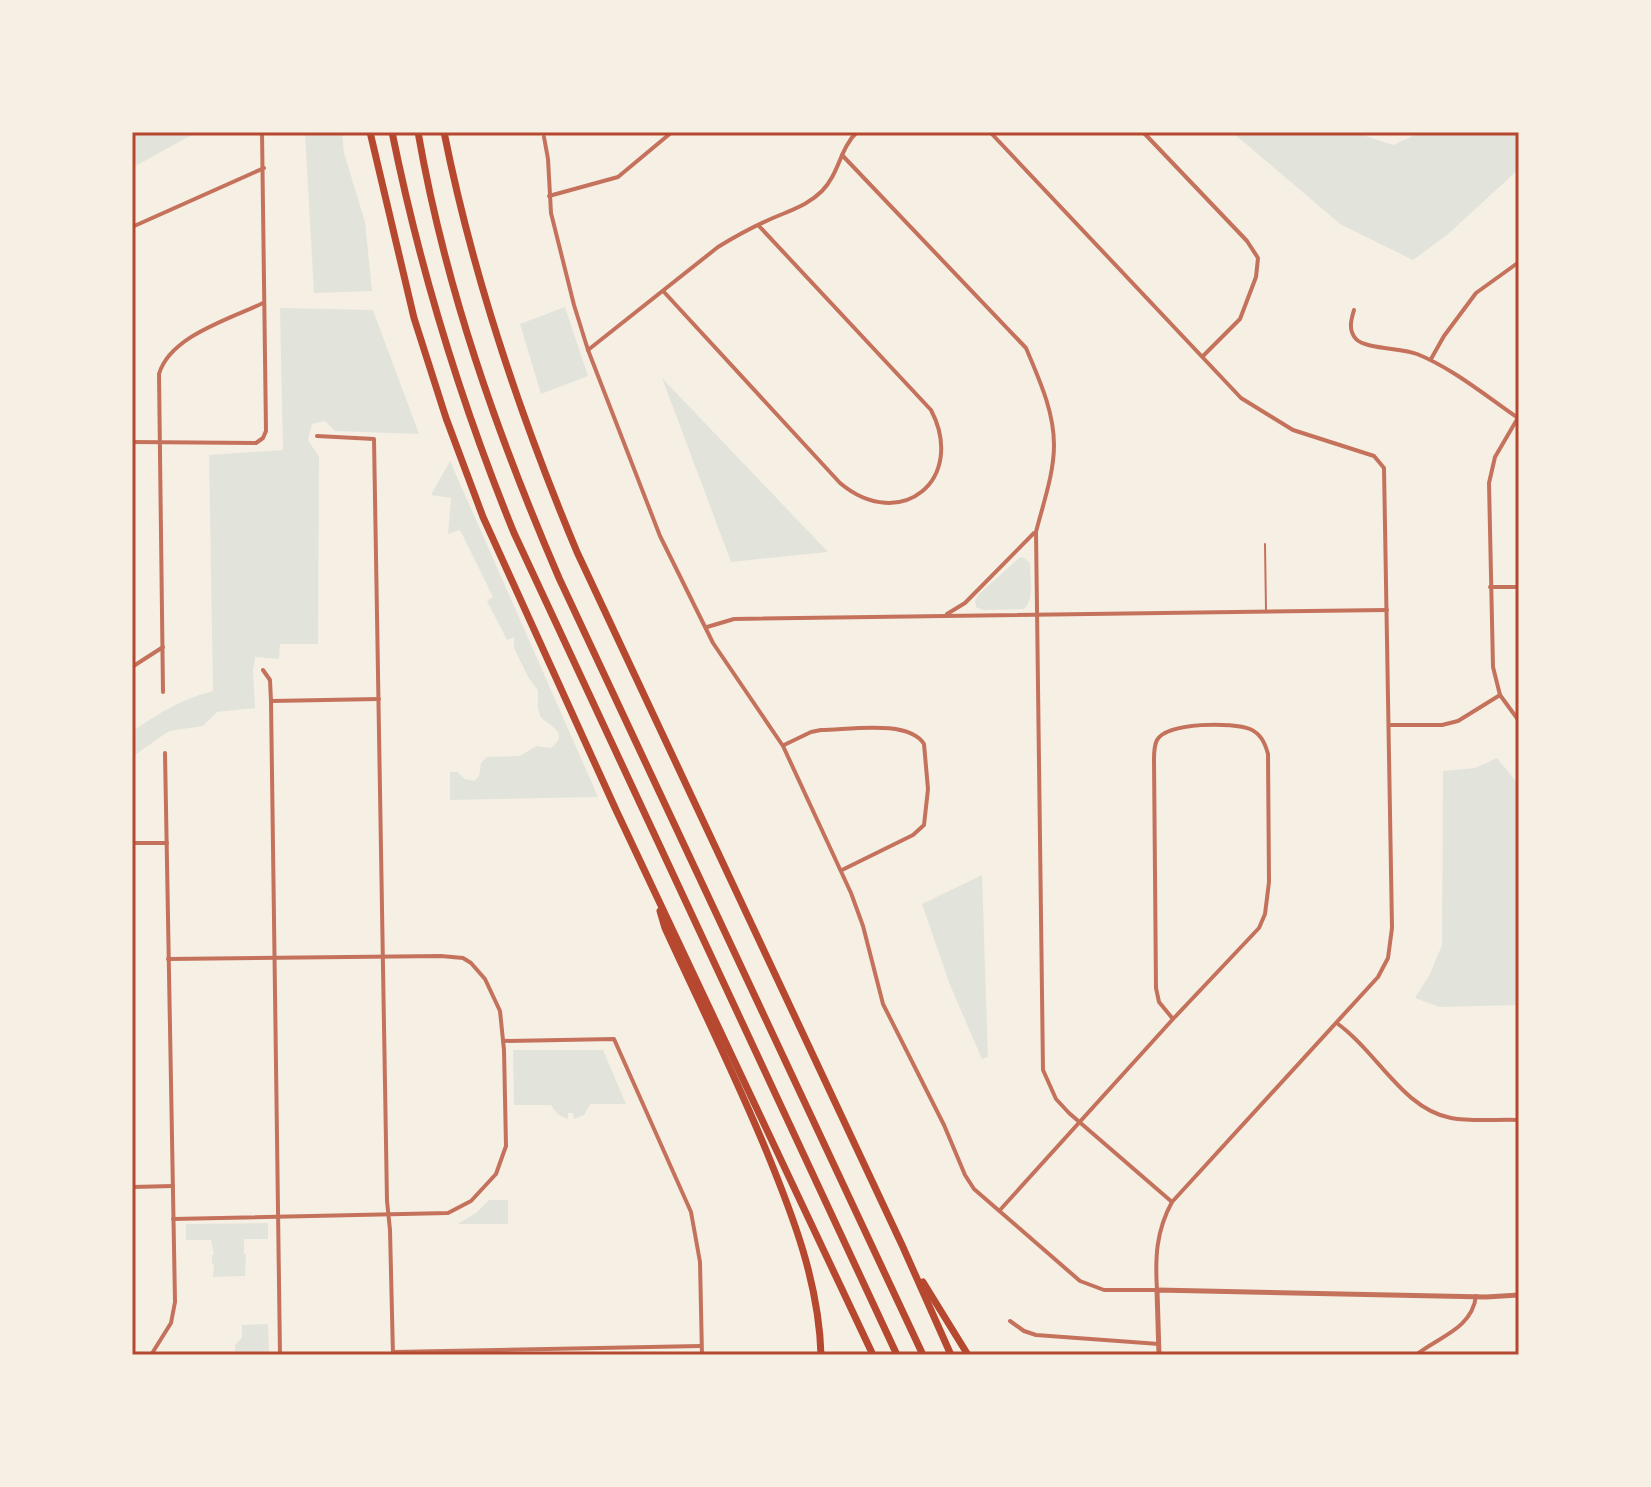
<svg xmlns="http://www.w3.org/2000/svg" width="1651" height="1487" font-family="Helvetica,sans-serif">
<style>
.green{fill:#e2e4dc}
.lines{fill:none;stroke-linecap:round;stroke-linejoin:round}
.service{stroke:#c5725c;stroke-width:2}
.minor{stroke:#c5725c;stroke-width:4}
.tertiary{stroke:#c5725c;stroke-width:5}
.motorway{stroke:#b5482f;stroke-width:7}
.neatline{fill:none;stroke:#b5482f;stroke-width:3}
</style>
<rect width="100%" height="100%" fill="#f6efe4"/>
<g class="green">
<path d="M132,132H197L132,168Z"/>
<path d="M305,132H342L344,153L365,222L372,291L314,293Z"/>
<path d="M1232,132H1353L1393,145L1422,132H1519V169L1447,235L1413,260L1340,224Z"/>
<path d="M565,307L588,376L541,394L520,324Z"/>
<path d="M280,308L373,310L419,434L335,431L325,421L312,424L308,440L319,457L318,644H280L279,659L255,657L253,671L255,708L217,712L203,726L169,731L132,757V732C158,713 182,699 213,691L209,455L283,450Z"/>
<path d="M662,378L808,531L828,552L731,562Z"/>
<path d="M450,461L588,774L598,797L450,800V772H457L465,779L474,781L479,776L481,763L487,757L520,756L536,746L551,748C571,732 549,727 540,716L538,708V690L528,677L514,648V637L507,640L487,601L493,597L460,530L448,534L451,498L431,495Z"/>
<path d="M1023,557L1030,563C1030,578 1035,598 1024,609L983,610L976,607L975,601L979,594L1019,558Z"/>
<path d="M1497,758L1519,785V1005L1440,1007L1415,998L1430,974L1442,945L1443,771L1475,768Z"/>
<path d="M982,875L988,1057L982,1059L950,985L922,904Z"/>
<path d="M513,1050H603L626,1104H590L584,1115L574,1119L573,1113H568V1119C560,1117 555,1112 551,1105H514Z"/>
<path d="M489,1200H508V1224H458L477,1212Z"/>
<path d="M268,1223V1239H244V1254H246L245,1276L213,1277L214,1264L212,1263V1255H214L211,1240H186V1224Z"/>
<path d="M268,1324L269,1355H235V1345L242,1338V1325Z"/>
</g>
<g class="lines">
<path class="service" d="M1265,544L1266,610"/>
<g class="minor">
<path d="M1143,132L1247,241L1258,258L1256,277L1240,319L1203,356"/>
<path d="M544,137L548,159L551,213L574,305L588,350L660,536L713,643L783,746L851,893L863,926L883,1004L944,1125L965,1175L974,1189L1080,1281L1104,1290H1157C1155,1258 1156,1231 1172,1202L1378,977L1388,958L1392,928L1384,468L1374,456L1293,430L1241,398L990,132"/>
<path d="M842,155L1026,348C1039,379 1054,411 1054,445C1054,474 1043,504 1036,532L1043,1070L1056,1099L1069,1113L1172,1202"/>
<path d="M549,196L618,177L672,132"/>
<path d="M132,227L264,168"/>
<path d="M664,292L840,483C901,534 967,479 931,410L759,226"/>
<path d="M1354,310C1351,320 1348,330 1356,339C1365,349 1402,348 1417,354C1452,368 1486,396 1518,418"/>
<path d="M588,350L718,247C739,234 762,222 785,213C799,207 811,202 822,191C839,174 840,148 857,132"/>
<path d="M1431,359L1444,336L1476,293L1519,262"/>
<path d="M1519,416L1495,457L1489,483L1493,667L1500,695L1519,721"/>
<path d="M317,436L374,439L387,1201L390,1230L393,1355"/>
<path d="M132,442L256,443L263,438L266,431L262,132"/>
<path d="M1490,587H1519"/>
<path d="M947,614L965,603L1034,533"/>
<path d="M707,627L734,619L1387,610"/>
<path d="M132,667L163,647"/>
<path d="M263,670L270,680L271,701L280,1355"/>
<path d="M163,692L159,374C170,336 230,319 263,303"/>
<path d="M271,701L379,699"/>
<path d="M1391,725H1442L1458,721L1500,695"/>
<path d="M784,745L811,732L821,730C848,730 908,719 924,744L928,789L924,825L913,835L842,870"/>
<path d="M132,843H167"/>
<path d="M168,959L441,956L463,958L471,963L485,979L500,1011L504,1050L506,1146L496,1174L471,1201L448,1213L173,1219"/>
<path d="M1338,1024C1377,1052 1403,1109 1451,1118C1473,1122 1497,1119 1519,1120"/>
<path d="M503,1041L614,1039L691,1212L700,1262L702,1355"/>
<path d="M132,1187L173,1186"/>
<path d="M1000,1210L1173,1019L1159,1002L1156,988L1154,759C1154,754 1155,744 1157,740C1167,722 1233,722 1250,729C1261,734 1265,743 1268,754L1269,882L1265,914L1259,928L1173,1019"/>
<path d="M1010,1321L1024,1331L1036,1335L1159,1344"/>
<path d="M393,1352L701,1346"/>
<path d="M151,1355L171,1323L175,1302L165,753"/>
<path d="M1416,1355C1438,1337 1472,1329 1476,1296"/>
</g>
<path class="tertiary" d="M1159,1355L1157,1290L1486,1297L1519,1295"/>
<g class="motorway">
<path d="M370,132L414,318L446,418L483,517L616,810L873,1355"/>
<path d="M392,132C420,270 461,403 514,533L897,1355"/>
<path d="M418,132C445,287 497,434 559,578L923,1355"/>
<path d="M444,132C473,277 520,416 577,552L902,1245L951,1355"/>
<path d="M660,911L665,928C699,1002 735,1075 766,1150C793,1216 819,1283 821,1355"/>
<path d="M923,1282L968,1355"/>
</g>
</g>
<rect width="1651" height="1487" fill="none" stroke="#f6efe4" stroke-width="268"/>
<rect x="134" y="134" width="1383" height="1219" class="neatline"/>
</svg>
